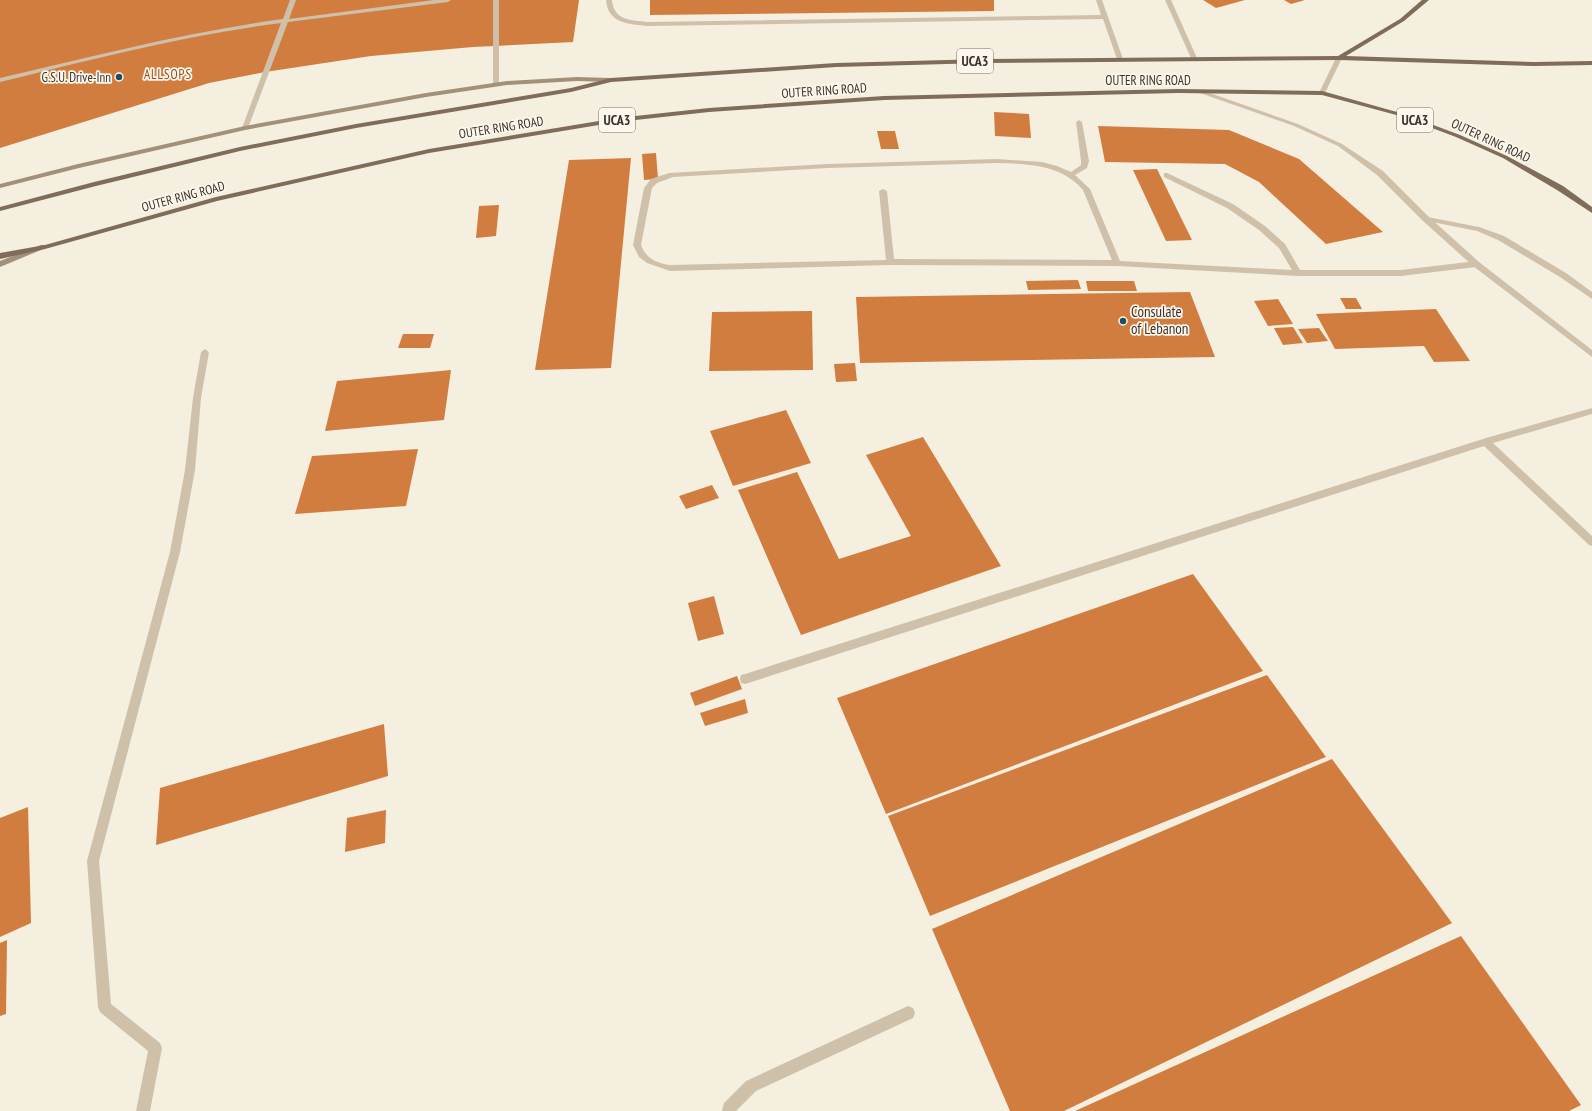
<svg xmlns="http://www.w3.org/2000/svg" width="1592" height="1111" font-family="'PT Sans Narrow',sans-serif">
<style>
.building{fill:#d27d40}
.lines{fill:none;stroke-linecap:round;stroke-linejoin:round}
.lane{fill:#cfc1a9;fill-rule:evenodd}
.street{fill:#cfc1a9;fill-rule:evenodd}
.secondary{fill:#a39079;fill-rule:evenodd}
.primary{fill:#7f6c59;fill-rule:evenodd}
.poi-dot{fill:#1a5162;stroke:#fcf7ec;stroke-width:1.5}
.labels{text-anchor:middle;stroke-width:3.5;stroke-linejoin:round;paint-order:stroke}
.far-neighbourhood-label{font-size:13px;letter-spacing:1px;fill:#944c19;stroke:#fcf7ec}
.far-poi-label{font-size:13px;fill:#3c3229;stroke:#fcf7ec;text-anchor:end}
.far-street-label{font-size:13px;fill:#3c3229;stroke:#fcf7ec}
.shield{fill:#fcf7ec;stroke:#766d64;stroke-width:1}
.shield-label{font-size:14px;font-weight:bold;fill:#3c3229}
.poi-label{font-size:15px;fill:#3c3229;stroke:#fcf7ec;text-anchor:start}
</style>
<rect width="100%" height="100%" fill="#f5efdf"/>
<g class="building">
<path d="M0,0H579L573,42L473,47L371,56L265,72L209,83L0,148Z"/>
<path d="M650,0H994V11L650,15Z"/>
<path d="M1203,0H1245L1216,8Z"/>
<path d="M1284,0H1305L1291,4Z"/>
<path d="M994,112L1029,114L1031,138L995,136Z"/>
<path d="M1098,126L1229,130L1299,159L1383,232L1326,244L1259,182L1225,164L1105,162Z"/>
<path d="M877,131H895L899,149H881Z"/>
<path d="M656,153L658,179L644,180L642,154Z"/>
<path d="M631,158L611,368L535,370L569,160Z"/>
<path d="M1157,169L1192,240L1166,241L1133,170Z"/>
<path d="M499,205L496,236L476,238L479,206Z"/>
<path d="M1078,280L1081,289L1028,290L1026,281Z"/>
<path d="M1086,281H1134L1137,291H1088Z"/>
<path d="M1190,292L1215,357L860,363L856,297Z"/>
<path d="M1340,298H1356L1362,309H1346Z"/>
<path d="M1278,299L1293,324L1268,326L1254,301Z"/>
<path d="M1436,309L1470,361L1434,362L1424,346L1335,349L1316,314Z"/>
<path d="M812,311L813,370L709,371L712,312Z"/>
<path d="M1293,327L1303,343L1283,345L1274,328Z"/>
<path d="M1319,328L1328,341L1307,343L1298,329Z"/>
<path d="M403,334H434L430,348H398Z"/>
<path d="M855,363L857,381L836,382L834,364Z"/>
<path d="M451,370L444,420L325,431L337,381Z"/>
<path d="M786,410L811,463L733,486L710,431Z"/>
<path d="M923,437L1001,566L801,635L738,490L797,472L839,559L911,536L866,455Z"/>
<path d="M418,449L406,506L295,514L312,456Z"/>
<path d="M712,485L719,498L686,509L679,496Z"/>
<path d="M1193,574L1263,671L886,814L837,698Z"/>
<path d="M714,596L724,634L698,641L688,603Z"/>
<path d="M1267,675L1326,757L930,916L888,816Z"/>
<path d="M737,676L742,689L695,706L690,693Z"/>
<path d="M745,699L748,713L705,726L700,713Z"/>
<path d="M384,724L388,776L156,845L160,788Z"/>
<path d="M1332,759L1452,923L1064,1111H1010L932,929Z"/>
<path d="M28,807L31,923L0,937V818Z"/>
<path d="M386,810L385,843L345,852L347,818Z"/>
<path d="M1461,936L1581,1105L1569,1111H1075Z"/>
<path d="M7,940L6,1014L0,1016V943Z"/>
</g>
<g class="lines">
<g class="lane">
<path d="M606,0H612C614,21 631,20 648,22L1101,15L1096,0H1102L1123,59L1120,61L1117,59L1103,19L648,26C629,24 608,24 606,0Z"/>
<path d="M1165,0H1171L1197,58L1196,59L1191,58Z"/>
<path d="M1339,56L1342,58L1325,93L1320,94L1319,93L1336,58Z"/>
<path d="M1079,120L1082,122L1089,161L1087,168L1075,175L1090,189L1120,261L1292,270L1279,248L1259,230L1227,208L1164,177V173H1167L1233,204L1265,226L1285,244L1300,270H1401L1476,261L1480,264L1476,267L1401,276H1298L1117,266L890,265L670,271L647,263L639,257L633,245L644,188L651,179L669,173L828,164L997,159L1042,162L1057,166L1071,172L1081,165V161L1076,122ZM997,163C1028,164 1061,164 1083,190L1112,260L894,259L887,191L883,189L879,191L886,260L670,265C657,263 646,259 641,245L652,188L657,183L673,177L828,168Z"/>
<path d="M1422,216L1479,227L1504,236L1566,273L1592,292V299L1560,277L1498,240L1477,231L1422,220Z"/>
<path d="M205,349L209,352L201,398L195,470L180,552L99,861L111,1004L160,1043L162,1048L150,1111H136L148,1051L100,1012L98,1007L87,861L170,552L185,470L193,398L201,352Z"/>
<path d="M1592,408V414L1493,443L1592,536V546L1589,545L1484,446L745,684L741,683L740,679L741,675L745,674L1486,438Z"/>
<path d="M908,1006L913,1008L915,1013L913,1018L756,1091L736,1111H722L724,1103L746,1081Z"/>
</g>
<g class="street">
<path d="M290,0H296L289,19L434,0H451L448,2L288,22L248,128L245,130L242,128L281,23C186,35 93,59 0,82V78C94,56 187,32 283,19Z"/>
<path d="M493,0H499V84L496,86L493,84Z"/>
<path d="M1200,91H1204L1298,124L1342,144L1383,171L1428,216L1479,262L1592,350V357L1473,266L1422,220L1377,175L1338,146L1294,126L1200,93Z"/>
</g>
<g class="secondary">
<path d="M577,77L611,78L614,80L611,82L577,81L507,85L426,97L245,130L79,168L0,188V184L78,164L245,126L426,93L507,81Z"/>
<path d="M41,245H47L48,247L0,267V261Z"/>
</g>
<g class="primary">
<path d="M1422,0H1429L1404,21L1346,56L1534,62L1592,61V65L1534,66L1339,60L984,63L836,67L611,82L571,92L356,128L240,151L96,186L0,211V207L94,182L240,147L356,124L571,88L611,78L836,63L984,59L1338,56L1400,19Z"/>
<path d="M1178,89L1322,91L1404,114L1460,135L1507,156L1563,186L1592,207V213L1557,190L1503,158L1456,137L1400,116L1322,95L1178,93L884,100L709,112L617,122L429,153L217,201L45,249L0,259V253L45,245L216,197L429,149L617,118L709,108L884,96Z"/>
</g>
</g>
<g class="poi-dot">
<circle cx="119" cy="77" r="4"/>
<circle cx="1123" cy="321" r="4"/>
</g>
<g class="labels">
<g class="far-neighbourhood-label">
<text x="168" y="79">ALLSOPS</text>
</g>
<g class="far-poi-label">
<text x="111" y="82">G.S.U. Drive-Inn</text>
</g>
<g class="far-street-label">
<text x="1148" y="85">OUTER RING ROAD</text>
<text transform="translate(824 90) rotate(-4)" y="5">OUTER RING ROAD</text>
<text transform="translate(501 127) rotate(-9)" y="5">OUTER RING ROAD</text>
<text transform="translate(1491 140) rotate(25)" y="5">OUTER RING ROAD</text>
<text transform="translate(183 196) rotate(-15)" y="5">OUTER RING ROAD</text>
</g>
<g class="shield">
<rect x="957" y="49" width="36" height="24" rx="3"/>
<rect x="599" y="108" width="36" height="24" rx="3"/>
<rect x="1397" y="108" width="36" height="24" rx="3"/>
</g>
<g class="shield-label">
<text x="975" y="66">UCA3</text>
<text x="617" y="125">UCA3</text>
<text x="1415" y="125">UCA3</text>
</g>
<g class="poi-label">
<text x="1131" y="317">Consulate<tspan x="1131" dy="17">of Lebanon</tspan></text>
</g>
</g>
</svg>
